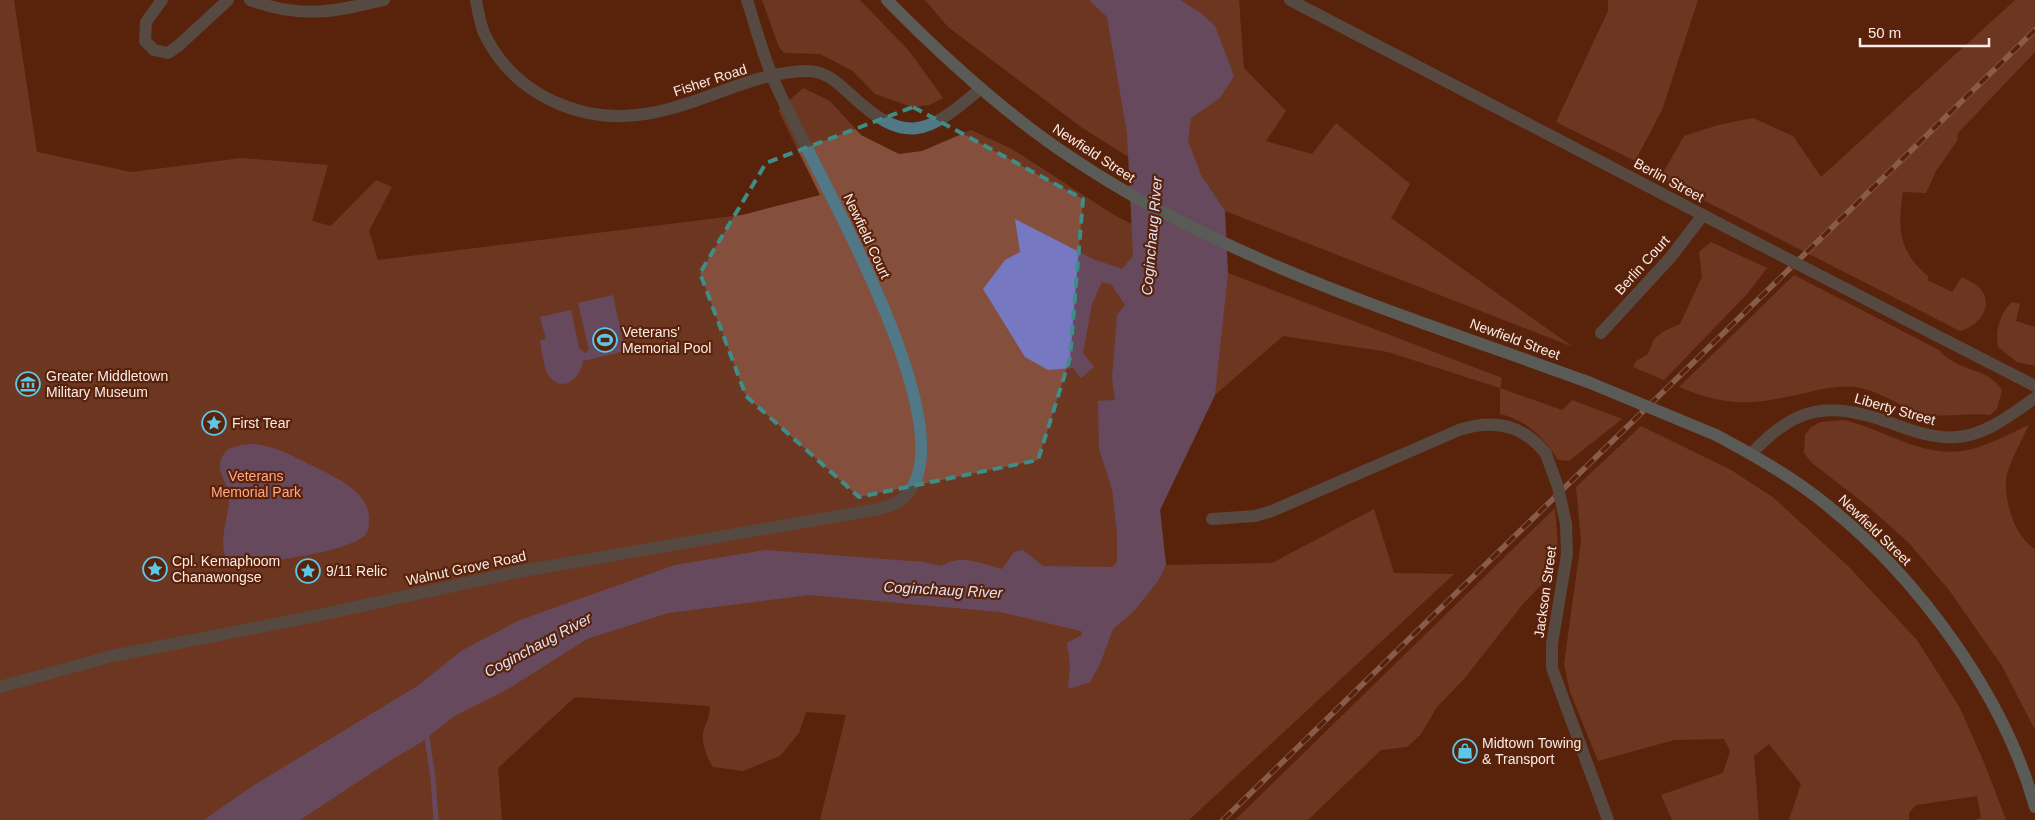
<svg xmlns="http://www.w3.org/2000/svg" width="2035" height="820" font-family="Arial,sans-serif">
<style>
.green{fill:#844f3c}
.water{fill:#7679c1}
.lines{fill:none;stroke-linecap:round;stroke-linejoin:round}
.stream{stroke:#7679c1;stroke-width:5}
.minor{stroke:#507886;stroke-width:12}
.tertiary{stroke:#507886;stroke-width:12}
.secondary{stroke:#5b9db3;stroke-width:12}
.rail-casing{stroke:#c0a297;stroke-width:5.5}
.rail{stroke:#59220b;stroke-width:4;stroke-dasharray:11;stroke-linecap:butt}
.minor-bridge{stroke:#507886;stroke-width:12}
.secondary-bridge{stroke:#5b9db3;stroke-width:12}
.marked{fill:none;stroke:#3e8d86;stroke-width:4;stroke-dasharray:10 6;stroke-linejoin:round}
.labels{text-anchor:middle;stroke-width:4.5;stroke-linejoin:round;paint-order:stroke}
.street-label{font-size:14px;fill:#faebe6;stroke:#59220b}
.poi-label{font-size:14px;fill:#faebe6;stroke:#59220b;text-anchor:start}
.park-label{font-size:14px;fill:#fea888;stroke:#59220b}
.water-label{font-size:15px;font-style:italic;fill:#e0e2f7;stroke:#59220b}
</style>
<rect width="100%" height="100%" fill="#59220b"/>
<g class="green">
<path d="M0,0H14L37,152L131,172L242,158L328,165L312,221L331,226L376,180L392,187L369,231L378,260L742,215L820,195L778,110L803,88L830,101L861,135L899,154L922,151L971,130L1012,149L1114,215L1228,273L1502,378L1500,388L1562,410L1572,400L1622,419L1569,461L1558,460C1544,438 1527,420 1500,414V388L1388,352L1283,336L1215,395L1160,510L1166,565L1272,563L1374,509L1394,573L1454,574L1189,820H820L846,715L806,712L799,733L780,756L743,771L713,767C707,757 700,742 704,729C707,721 710,715 710,706L575,697L498,768L502,820H0Z"/>
<path d="M762,0H860L910,52L943,98L929,105L912,107L875,94L853,71L820,54L784,53L779,47Z"/>
<path d="M925,0H1239L1244,68L1286,111L1266,141L1312,154L1336,123L1410,184L1391,218L1573,347L1225,211L1168,182L1081,127L948,27Z"/>
<path d="M1608,0H1698L1662,110L1635,161L1556,122L1608,11Z"/>
<path d="M2015,0H2035V52L1958,133L1957,141L1936,171L1926,193L1903,192C1897,228 1899,253 1929,277L1927,280L1952,292L1962,277C1969,281 1978,284 1982,291C1994,309 1976,327 1960,331L1660,178L1684,136L1718,125L1753,118L1793,136L1821,177Z"/>
<path d="M1711,242L1767,268L1748,293L1664,380L1633,367L1636,361L1648,354L1654,339L1664,331L1680,324L1702,277L1699,252Z"/>
<path d="M1794,275L1939,350C1960,374 1985,365 2002,390L1997,409L1990,415C1967,412 1944,419 1922,413C1899,407 1878,389 1854,387C1837,385 1818,390 1801,394C1750,405 1728,407 1679,387Z"/>
<path d="M2012,302L2020,304L2016,321L2035,327V366L2017,362L1998,347C1995,331 2000,313 2012,302Z"/>
<path d="M1844,420C1886,430 1926,461 1972,449C1991,444 2011,433 2029,425C2023,437 2007,468 2006,479C2005,503 2014,536 2035,549V730L2002,666L1949,590L1908,542L1865,504L1812,463L1804,453L1805,435L1811,427L1821,422Z"/>
<path d="M1641,426L1731,470L1774,498L1849,567L1917,640L1960,708L1983,760L2006,820H1973L1981,818L1977,796L1916,805L1909,813V820H1789L1801,784L1769,744L1754,756L1759,820H1672L1661,795L1723,773L1730,751L1724,739L1674,740L1598,761L1570,692L1564,664L1581,541L1576,487Z"/>
<path d="M1555,508L1558,546L1555,566H1546L1543,583L1523,604L1464,679L1437,707L1421,734L1407,747L1381,750L1308,820H1235Z"/>
</g>
<g class="water">
<path d="M1089,0H1180L1201,13L1215,26L1234,76L1220,98L1191,118L1188,141L1201,175L1225,211L1228,273L1215,395L1160,510L1166,565L1158,581L1133,612L1113,629L1100,664L1090,682L1068,689L1070,665L1067,643L1082,635L1081,631L1000,612L809,595L668,613L587,639L508,689L456,715L420,743L391,760L300,820H204L251,787L419,685L461,651L520,620L675,565L766,550L923,562L942,566C960,553 983,564 1002,569L1014,552L1023,550L1043,566L1113,567L1117,562V532L1112,489L1099,449L1098,401L1115,400L1112,378L1117,315L1125,305L1111,284L1102,282L1092,304L1083,353L1094,367L1081,378L1073,368L1048,370L1025,357L983,289L1005,260L1020,252L1015,219L1093,259L1122,269L1133,256L1127,133L1107,17Z"/>
<path d="M613,295L625,351L583,361C581,378 563,394 549,376C543,367 542,351 540,340L546,339L540,317L571,310L579,348L585,353L589,350L578,303Z"/>
<path d="M254,444C278,447 290,455 311,465C334,477 372,491 369,523C369,528 368,532 364,536C342,554 269,560 239,567C209,559 231,516 229,496C227,477 210,469 228,449L241,445Z"/>
</g>
<g class="lines">
<path class="stream" d="M426,731L433,778L436,820"/>
<g class="minor">
<path d="M162,0L146,22L145,41L154,50L168,53L178,46L228,0"/>
<path d="M250,0C301,19 333,12 384,0"/>
<path d="M476,0C478,11 480,23 484,33C514,96 584,126 651,113C704,104 754,71 808,71C825,71 838,83 850,94C905,146 927,135 980,89"/>
<path d="M1290,0L1726,227"/>
<path d="M1881,307L2035,386"/>
<path d="M1601,333L1670,258L1703,215"/>
<path d="M1212,519L1255,516L1272,511L1459,430C1493,419 1523,424 1546,454"/>
<path d="M1566,524L1567,554L1552,644V668L1608,820"/>
<path d="M0,687L112,656L315,616L517,572L879,509C890,506 900,503 908,493C969,421 803,154 772,76C762,51 755,25 747,0"/>
</g>
<path class="tertiary" d="M1751,454C1797,405 1828,401 1891,423C1913,431 1934,439 1957,437C1986,435 2012,414 2035,398"/>
<g class="secondary">
<path d="M887,0C944,58 1004,113 1072,158C1228,263 1413,318 1588,382"/>
<path d="M1716,435C1755,456 1794,478 1828,506C1918,578 2004,695 2035,807"/>
</g>
<g class="rail-casing">
<path id="rail" d="M1223,820L2035,30"/>
</g>
<use href="#rail" class="rail"/>
<g class="minor-bridge">
<path d="M1726,227L1881,307"/>
<path d="M1546,454L1558,487L1566,524"/>
</g>
<path class="secondary-bridge" d="M1588,382L1716,435"/>
</g>
<path d="M0 0H2035V820H0ZM913,107L1083,199L1070,358L1038,460L859,497L746,396L700,273L766,163Z" fill="#59220b" fill-opacity=".55" fill-rule="evenodd"/>
<path class="marked" d="M913,107L1083,199L1070,358L1038,460L859,497L746,396L700,273L766,163Z"/>
<defs>
<g id="stadium-ring" transform="scale(1.25)"><circle r="9.5" fill="#59220b" stroke="#5cc7e8" stroke-width="1.5"/><path d="M0-5a6.5 5 0 1 0 0 10a6.5 5 0 1 0 0-10ZM-3.5-1.8h7v3.6h-7Z" fill="#5cc7e8"/></g>
<g id="museum-ring" transform="scale(1.25)"><circle r="9.5" fill="#59220b" stroke="#5cc7e8" stroke-width="1.5"/><path d="M0-6L6-3V-2H-6V-3ZM-5-1h2V3h-2ZM-1-1h2V3h-2ZM3-1h2V3H3ZM-6 4H6V6H-6Z" fill="#5cc7e8"/></g>
<g id="sight-ring" transform="scale(1.25)"><circle r="9.5" fill="#59220b" stroke="#5cc7e8" stroke-width="1.5"/><path d="M0-6L1.8-2.2L6-1.7L2.9 1.2L3.7 5.4L0 3.3L-3.7 5.4L-2.9 1.2L-6-1.7L-1.8-2.2Z" fill="#5cc7e8"/></g>
<g id="shop-ring" transform="scale(1.25)"><circle r="9.5" fill="#59220b" stroke="#5cc7e8" stroke-width="1.5"/><path d="M-5-2.5h2.3a2.7 3.5 0 0 1 5.4 0H5L5.5 6h-11ZM-1.5-2.5h3a1.5 2.3 0 0 0-3 0Z" fill="#5cc7e8"/></g>
</defs>
<g fill-rule="evenodd">
<use href="#stadium-ring" x="605" y="340"/>
<use href="#museum-ring" x="28" y="384"/>
<use href="#sight-ring" x="214" y="423"/>
<use href="#sight-ring" x="155" y="569"/>
<use href="#sight-ring" x="308" y="571"/>
<use href="#shop-ring" x="1465" y="751"/>
</g>
<g class="labels">
<g class="street-label">
<text transform="translate(710 80) rotate(-18)" y="5">Fisher Road</text>
<text transform="translate(1094 153) rotate(33)" y="5">Newfield Street</text>
<text transform="translate(1669 180) rotate(28)" y="5">Berlin Street</text>
<text transform="translate(867 236) rotate(65)" y="5">Newfield Court</text>
<text transform="translate(1642 265) rotate(-48)" y="5">Berlin Court</text>
<text transform="translate(1515 339) rotate(20)" y="5">Newfield Street</text>
<text transform="translate(1895 409) rotate(16)" y="5">Liberty Street</text>
<text transform="translate(1875 530) rotate(44)" y="5">Newfield Street</text>
<text transform="translate(466 568) rotate(-12)" y="5">Walnut Grove Road</text>
<text transform="translate(1545 592) rotate(-82)" y="5">Jackson Street</text>
</g>
<g class="poi-label">
<text x="622" y="337">Veterans'<tspan x="622" dy="16">Memorial Pool</tspan></text>
<text x="46" y="381">Greater Middletown<tspan x="46" dy="16">Military Museum</tspan></text>
<text x="232" y="428">First Tear</text>
<text x="172" y="566">Cpl. Kemaphoom<tspan x="172" dy="16">Chanawongse</tspan></text>
<text x="326" y="576">9/11 Relic</text>
<text x="1482" y="748">Midtown Towing<tspan x="1482" dy="16">&amp; Transport</tspan></text>
</g>
<g class="park-label">
<text x="256" y="481">Veterans<tspan x="256" dy="16">Memorial Park</tspan></text>
</g>
<g class="water-label">
<text transform="translate(1152 236) rotate(-85)" y="5">Coginchaug River</text>
<text transform="translate(943 590) rotate(3)" y="5">Coginchaug River</text>
<text transform="translate(538 645) rotate(-28)" y="5">Coginchaug River</text>
</g>
</g>
<path d="M1860 38v8h129v-8" fill="none" stroke="#faebe6" stroke-width="2.5"/>
<text x="1868" y="38" font-size="15" fill="#faebe6" stroke="#59220b" stroke-width="4" paint-order="stroke">50 m</text>
</svg>
